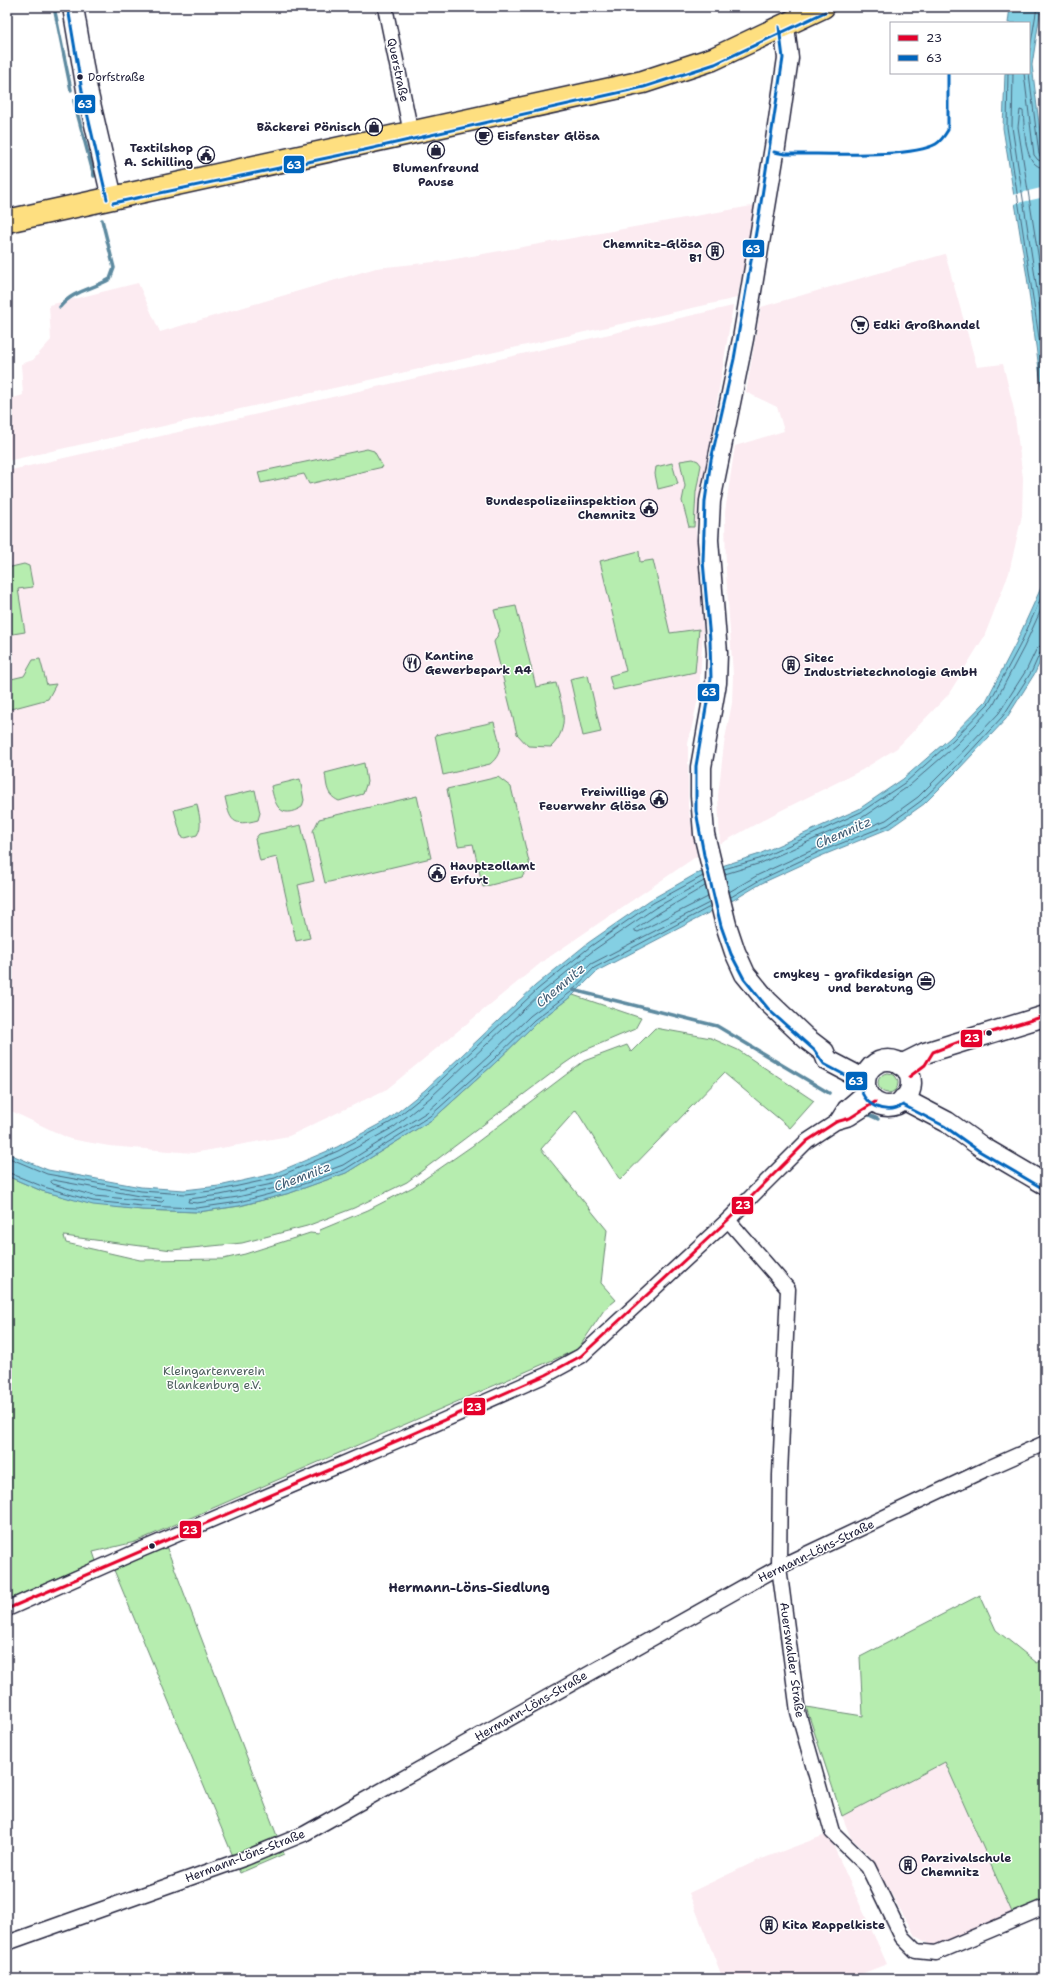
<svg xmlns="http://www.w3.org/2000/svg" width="1052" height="1986" font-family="'Shantell Sans',sans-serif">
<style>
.built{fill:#fcebf1}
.green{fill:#b6edaf;stroke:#6c8875}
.water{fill:#84cfe3;stroke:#5d8aa0}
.pier{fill:#fff}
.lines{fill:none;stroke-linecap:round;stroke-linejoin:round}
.shore{stroke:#49677e;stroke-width:1}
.stream{stroke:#5d8aa0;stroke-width:3.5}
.street-casing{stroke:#22223b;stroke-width:17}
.secondary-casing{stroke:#22223b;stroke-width:23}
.primary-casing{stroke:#22223b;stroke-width:25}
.street{stroke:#fff;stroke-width:14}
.secondary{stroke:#fff;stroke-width:20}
.primary{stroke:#fedf80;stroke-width:22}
.bus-1-casing{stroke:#fff;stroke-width:6}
.bus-2-casing{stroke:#fff;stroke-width:6}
.bus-1{stroke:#e4002b;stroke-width:3}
.bus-2{stroke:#0065bd;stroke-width:3}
.bus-dot{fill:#22223b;stroke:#fff;stroke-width:1.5}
.labels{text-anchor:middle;stroke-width:3;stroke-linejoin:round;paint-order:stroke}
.bus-label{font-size:11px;fill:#22223b;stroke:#fff;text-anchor:start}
.street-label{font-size:12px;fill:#22223b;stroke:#fff}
.poi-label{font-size:12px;font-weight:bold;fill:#22223b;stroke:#fff;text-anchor:start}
.park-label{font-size:12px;fill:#4e5f5e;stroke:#fff}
.water-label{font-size:13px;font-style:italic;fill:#445f76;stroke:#fff}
.neighbourhood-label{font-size:13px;font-weight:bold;fill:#22223b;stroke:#fff}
.line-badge{stroke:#fff;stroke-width:1.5}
.badge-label{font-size:11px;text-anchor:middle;font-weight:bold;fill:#fff}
</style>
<rect width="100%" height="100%" fill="#fff"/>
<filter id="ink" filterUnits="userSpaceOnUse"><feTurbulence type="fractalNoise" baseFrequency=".025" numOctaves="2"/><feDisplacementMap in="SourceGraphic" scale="8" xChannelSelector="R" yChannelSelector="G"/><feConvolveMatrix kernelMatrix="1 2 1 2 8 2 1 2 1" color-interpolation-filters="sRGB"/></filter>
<g filter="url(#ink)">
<g class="built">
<path d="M757,205L737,298L7,461V400L23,395L21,364L33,360L51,340L49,305L138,283L160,332L376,268L444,261Z"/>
<path d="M945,254L977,367L1003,364L1014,410L1023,478L1022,515L1009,573L984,637L948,695L897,748L862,770L772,815L720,844L718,796L724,744L732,703L733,675L726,573L725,512L735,446L784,431L777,407L746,392L761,307Z"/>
<path d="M733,306L696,527L703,630L699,694L688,744V806L697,856L542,962L387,1089L289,1136L193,1153L109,1146L70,1139L7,1109V471Z"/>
<path d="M945,1762L1015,1919L934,1946L915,1936L869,1854L851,1838L842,1816Z"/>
<path d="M828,1834L887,1964L848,1979H723L689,1893L754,1862Z"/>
</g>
<g class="green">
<path d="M367,449L374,451L383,467L309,484L304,474L261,483L258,472Z"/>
<path d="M693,459L698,461L701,465L696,492L694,527H689L682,501L685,486L680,461Z"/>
<path d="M672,463L678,484L658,489L655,474L656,467Z"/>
<path d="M639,551L640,562L653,560L670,633L699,629L695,672L613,690L609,676L626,671L600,561Z"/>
<path d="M24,564L29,566L33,587L18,589L25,632L7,635V568Z"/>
<path d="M516,606L536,687L556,683C562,707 571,727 551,747L528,746L517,734L494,642L500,631L494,610Z"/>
<path d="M40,659L47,685L56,684L48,699L7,710V680L24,676L33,660Z"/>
<path d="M588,675L601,732L583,736L570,679Z"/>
<path d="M494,722C498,739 506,751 490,764L443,775L435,735Z"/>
<path d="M364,763L367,782L363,794L339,801C326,795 327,786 325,773Z"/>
<path d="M498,777L511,787L530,866L522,877L483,887L473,844L458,846L447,789Z"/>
<path d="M300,779L304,800L302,807C280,820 275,806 271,786Z"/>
<path d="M255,790L260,813L258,820C232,827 230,821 225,797Z"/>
<path d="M417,796L431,858L325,883L313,831L319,819Z"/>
<path d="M197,804C199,815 203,826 197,835L185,838L181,836L174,810Z"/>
<path d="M301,825L314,881L298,885L310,938L296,941L277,857L260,861L255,839L259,834Z"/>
<path d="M573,995L641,1018L635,1029L583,1051L564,1064L407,1182L354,1208L307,1226L242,1243L172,1250L64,1236L66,1243L140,1260L223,1259L245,1254L310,1233L319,1234L320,1230L368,1210L413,1187L472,1146L584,1061L627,1045L631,1052L655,1028L711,1038L738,1050L814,1101L790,1128L724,1073L620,1180L576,1110L541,1149L607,1230L601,1283L616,1300L604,1310L578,1349L135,1542L93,1552L96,1561L7,1600V1176L42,1191L93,1204L142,1210L198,1212L240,1206L290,1193L346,1173L433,1119L495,1063L536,1023Z"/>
<circle cx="888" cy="1083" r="10"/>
<path d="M166,1546L284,1854L240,1873L114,1570Z"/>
<path d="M980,1595L996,1630L1037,1663L1045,1659V1907L1015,1919L945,1762L842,1816L806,1707L863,1716L860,1657Z"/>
</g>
<g class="water">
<path d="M1010,7H1041L1032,65L1045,174V415L1027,277L1003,128L1005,73H1029V23H1008Z"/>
<path d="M1045,579V651L1035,673L1006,719L958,770L924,804L890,828L821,856L762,883L737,898L597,971L573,995L536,1023L495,1063L433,1119L346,1173L290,1193L239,1206L198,1212L142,1210L93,1205L42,1191L7,1176V1153L48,1170L141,1187L184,1190L219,1186L273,1174L337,1147L389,1119L425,1090L535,986L588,943L650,900L696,874L757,855L859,809L903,779L950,738L986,701L1016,643Z"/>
</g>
<path class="pier" d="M1045,187V197L1013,204L1012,195Z"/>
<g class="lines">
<g class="shore">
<path d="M1029,55L1037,7"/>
<path d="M1008,73L1007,127L1045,377"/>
<path d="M1013,73L1012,127L1045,342"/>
<path d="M1024,73L1034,155L1038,160L1045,162"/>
<path d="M1029,73L1039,154L1041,157H1045"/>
<path d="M1045,168C1023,168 1025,128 1023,111L1020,110L1018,127L1045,299"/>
<path d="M724,869L759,859L861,812L906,782L953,740L989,703L1020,645L1045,589"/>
<path d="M725,874L761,863L863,817L909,786L957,744L993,706L1024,647L1045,601"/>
<path d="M704,881L655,908L594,950L541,993L431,1097L394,1127L341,1156L277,1183L220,1195L189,1199L188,1202L197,1203L238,1197L288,1185L343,1165L427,1112L489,1056L530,1016L567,988L591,964L709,903"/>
<path d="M705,886L659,913L635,929V931L638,932L708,897"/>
<path d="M729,892L758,875L817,848L886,820L918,797L951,764L999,713L1027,669L1036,650L1040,646L1045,645"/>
<path d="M731,897L760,880L819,852L888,825L921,801L955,768L1003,716L1032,671L1040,653L1045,650"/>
<path d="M7,1157L47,1174L141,1191L185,1194L220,1190L275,1178L338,1151L391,1122L427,1093L538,989L591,946L653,903L703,876"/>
<path d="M7,1172L44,1187L93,1201L142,1206L197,1208L239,1202L289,1189L344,1170L430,1116L493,1060L534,1020L571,992L594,968L710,907"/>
<path d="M53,1180L139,1196L162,1198L164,1200L162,1202L94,1196L53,1184L51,1182Z"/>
</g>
<g class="stream">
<path d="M54,7L71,90"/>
<path d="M74,101L94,176"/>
<path d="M60,307C72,291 93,289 110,279L114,268L102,220"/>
<path d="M573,990L717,1026L829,1093"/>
<path d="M869,1115L878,1119"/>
</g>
<g class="street-casing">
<g id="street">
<path d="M385,7L411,133"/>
<path d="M836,1122L845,1108L866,1090"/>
<path d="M728,1220L788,1289L780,1475L779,1567L798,1712L832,1832L868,1867L902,1937L916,1951L936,1953L1045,1907"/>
<path d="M7,1609L131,1554L401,1439L546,1375L581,1356L728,1220L807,1141L836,1122L850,1118L875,1102"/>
<path d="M7,1943L246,1858L304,1834L779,1567L984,1470L1045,1443"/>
</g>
</g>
<g class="secondary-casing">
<g id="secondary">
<path d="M73,7L87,90L112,198"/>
<path d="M784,26L788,58L775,147L743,339L710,501L708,540L717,653L716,683L701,767V796L704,834L726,925L735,952L745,974L767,1001L807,1039L824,1052L827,1060L865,1080"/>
<circle cx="888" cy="1083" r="23"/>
<path d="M901,1065L925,1053L1045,1016"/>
<path d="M903,1099L947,1122L982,1147L1045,1184"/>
</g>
</g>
<g class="primary-casing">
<path id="primary" d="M7,221L643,82L713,59L823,7"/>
</g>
<use href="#street" class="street"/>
<use href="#secondary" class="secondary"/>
<use href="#primary" class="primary"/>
<g class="bus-1-casing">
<g id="bus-1">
<path d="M909,1077L925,1065L933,1052L959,1042L1045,1016"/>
<path d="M7,1609L401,1439L546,1375L581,1356L728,1220L807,1141L836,1122L850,1118L875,1102"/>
</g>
</g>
<g class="bus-2-casing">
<g id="bus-2">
<path d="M68,8L82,91L107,199"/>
<path d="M779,27L783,58L760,209L734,359L711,460L705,501L703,561L710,640L711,679L696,766V811L704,855L721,926L731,954L744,979L770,1011L814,1050L824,1064L860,1083C861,1105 885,1116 903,1105L944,1126L979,1151L1042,1188"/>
<path d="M774,152L785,154C819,153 910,159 936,144C941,141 945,135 948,130V73"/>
<path d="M113,203L360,151L644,87L715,64L825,12"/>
</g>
</g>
<use href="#bus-1" class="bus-1"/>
<use href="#bus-2" class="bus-2"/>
</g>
</g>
<defs>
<g id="shop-ring" transform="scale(0.9)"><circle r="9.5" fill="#fff" stroke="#22223b" stroke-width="1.5"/><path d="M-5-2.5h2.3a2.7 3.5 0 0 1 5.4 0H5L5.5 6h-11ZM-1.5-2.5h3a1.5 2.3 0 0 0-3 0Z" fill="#22223b"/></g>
<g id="cafe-ring" transform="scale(0.9)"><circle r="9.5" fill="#fff" stroke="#22223b" stroke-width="1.5"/><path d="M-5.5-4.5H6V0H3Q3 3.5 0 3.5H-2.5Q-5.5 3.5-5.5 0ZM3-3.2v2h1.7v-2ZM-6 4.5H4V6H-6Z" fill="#22223b"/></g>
<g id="civic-ring" transform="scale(0.9)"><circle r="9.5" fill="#fff" stroke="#22223b" stroke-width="1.5"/><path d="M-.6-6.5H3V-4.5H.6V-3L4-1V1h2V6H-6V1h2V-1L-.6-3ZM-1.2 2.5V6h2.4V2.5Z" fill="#22223b"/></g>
<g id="building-ring" transform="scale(0.9)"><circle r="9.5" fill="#fff" stroke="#22223b" stroke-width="1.5"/><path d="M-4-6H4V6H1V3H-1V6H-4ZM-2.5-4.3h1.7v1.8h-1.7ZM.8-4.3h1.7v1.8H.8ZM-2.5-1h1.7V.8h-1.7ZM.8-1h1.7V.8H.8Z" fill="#22223b"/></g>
<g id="supermarket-ring" transform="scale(0.9)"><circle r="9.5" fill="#fff" stroke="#22223b" stroke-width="1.5"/><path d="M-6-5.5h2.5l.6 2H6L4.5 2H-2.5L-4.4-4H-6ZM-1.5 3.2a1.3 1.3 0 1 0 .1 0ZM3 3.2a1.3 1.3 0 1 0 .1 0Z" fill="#22223b"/></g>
<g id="restaurant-ring" transform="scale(0.9)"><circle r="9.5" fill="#fff" stroke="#22223b" stroke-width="1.5"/><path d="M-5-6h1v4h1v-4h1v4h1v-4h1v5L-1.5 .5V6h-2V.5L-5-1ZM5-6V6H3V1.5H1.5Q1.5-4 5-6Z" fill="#22223b"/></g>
<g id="office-ring" transform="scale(0.9)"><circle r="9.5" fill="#fff" stroke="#22223b" stroke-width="1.5"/><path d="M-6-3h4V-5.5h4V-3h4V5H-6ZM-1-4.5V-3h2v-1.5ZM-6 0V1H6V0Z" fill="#22223b"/></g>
</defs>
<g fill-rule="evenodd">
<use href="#shop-ring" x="374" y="127"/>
<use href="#cafe-ring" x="484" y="136"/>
<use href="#shop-ring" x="436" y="150"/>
<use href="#civic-ring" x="206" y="155"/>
<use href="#building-ring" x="715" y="251"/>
<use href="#supermarket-ring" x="860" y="325"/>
<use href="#civic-ring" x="649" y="508"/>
<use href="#restaurant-ring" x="412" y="663"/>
<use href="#building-ring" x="791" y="665"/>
<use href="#civic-ring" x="659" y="799"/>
<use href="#civic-ring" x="437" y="873"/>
<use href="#office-ring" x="926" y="981"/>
<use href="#building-ring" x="908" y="1865"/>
<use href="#building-ring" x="769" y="1925"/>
</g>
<g class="bus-dot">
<circle cx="80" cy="77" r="3.5"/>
<circle cx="989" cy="1033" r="3.5"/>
<circle cx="152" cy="1546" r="3.5"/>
</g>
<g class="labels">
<g class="bus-label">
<text x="88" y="81">Dorfstraße</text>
</g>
<g class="street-label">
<text transform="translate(398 70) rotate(78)" y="4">Querstraße</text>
<text transform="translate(816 1551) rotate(-26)" y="4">Hermann-Löns-Straße</text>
<text transform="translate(792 1660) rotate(82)" y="4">Auerswalder Straße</text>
<text transform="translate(531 1706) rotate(-30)" y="4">Hermann-Löns-Straße</text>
<text transform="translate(245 1856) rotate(-21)" y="4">Hermann-Löns-Straße</text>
</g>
<g class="poi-label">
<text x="361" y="131" text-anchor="end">Bäckerei Pönisch</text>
<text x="497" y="140">Eisfenster Glösa</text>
<text x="193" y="152" text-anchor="end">Textilshop<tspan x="193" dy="14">A. Schilling</tspan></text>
<text x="436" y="172" text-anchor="middle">Blumenfreund<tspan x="436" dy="14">Pause</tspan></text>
<text x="702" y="248" text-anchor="end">Chemnitz-Glösa<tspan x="702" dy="14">B1</tspan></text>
<text x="873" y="329">Edki Großhandel</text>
<text x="636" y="505" text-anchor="end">Bundespolizeiinspektion<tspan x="636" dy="14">Chemnitz</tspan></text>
<text x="425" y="660">Kantine<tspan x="425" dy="14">Gewerbepark A4</tspan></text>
<text x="804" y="662">Sitec<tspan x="804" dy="14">Industrietechnologie GmbH</tspan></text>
<text x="646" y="796" text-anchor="end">Freiwillige<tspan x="646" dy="14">Feuerwehr Glösa</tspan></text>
<text x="450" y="870">Hauptzollamt<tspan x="450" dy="14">Erfurt</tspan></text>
<text x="913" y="978" text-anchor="end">cmykey - grafikdesign<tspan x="913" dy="14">und beratung</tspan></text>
<text x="921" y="1862">Parzivalschule<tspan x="921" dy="14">Chemnitz</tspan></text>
<text x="782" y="1929">Kita Rappelkiste</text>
</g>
<g class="park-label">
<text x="214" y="1375">Kleingartenverein<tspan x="214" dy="14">Blankenburg e.V.</tspan></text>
</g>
<g class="water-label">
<text transform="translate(843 832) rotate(-24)" y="5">Chemnitz</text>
<text transform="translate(560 985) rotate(-40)" y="5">Chemnitz</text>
<text transform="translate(302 1176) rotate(-21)" y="5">Chemnitz</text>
</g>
<g class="neighbourhood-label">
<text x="469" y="1592">Hermann-Löns-Siedlung</text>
</g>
</g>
<g class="line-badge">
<rect x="74" y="94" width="22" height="20" rx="4" fill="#0065bd"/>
<rect x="283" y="155" width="22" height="19" rx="4" fill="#0065bd"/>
<rect x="742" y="239" width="23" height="19" rx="4" fill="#0065bd"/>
<rect x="697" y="683" width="23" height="19" rx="4" fill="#0065bd"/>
<rect x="960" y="1029" width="23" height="19" rx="4" fill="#e4002b"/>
<rect x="845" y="1071" width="23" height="20" rx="4" fill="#0065bd"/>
<rect x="731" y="1196" width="23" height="19" rx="4" fill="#e4002b"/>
<rect x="463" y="1397" width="23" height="19" rx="4" fill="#e4002b"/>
<rect x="179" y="1520" width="23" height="19" rx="4" fill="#e4002b"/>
</g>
<g class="badge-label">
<text x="85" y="108">63</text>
<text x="294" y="169">63</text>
<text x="753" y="253">63</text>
<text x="709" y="696">63</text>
<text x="972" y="1042">23</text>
<text x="856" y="1085">63</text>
<text x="743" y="1209">23</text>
<text x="474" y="1411">23</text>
<text x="190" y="1534">23</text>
</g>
<rect width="1052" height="1986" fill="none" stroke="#fff" stroke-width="24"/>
<rect x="12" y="12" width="1028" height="1962" fill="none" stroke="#22223b" stroke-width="1.5" filter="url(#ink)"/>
<rect x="890" y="22" width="140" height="52" fill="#ffffff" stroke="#a7a7b1"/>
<rect x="898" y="35" width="20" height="6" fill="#e4002b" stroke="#a7a7b1"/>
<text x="926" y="42" font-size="12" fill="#22223b">23</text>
<rect x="898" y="55" width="20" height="6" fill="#0065bd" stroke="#a7a7b1"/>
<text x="926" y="62" font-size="12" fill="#22223b">63</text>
</svg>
